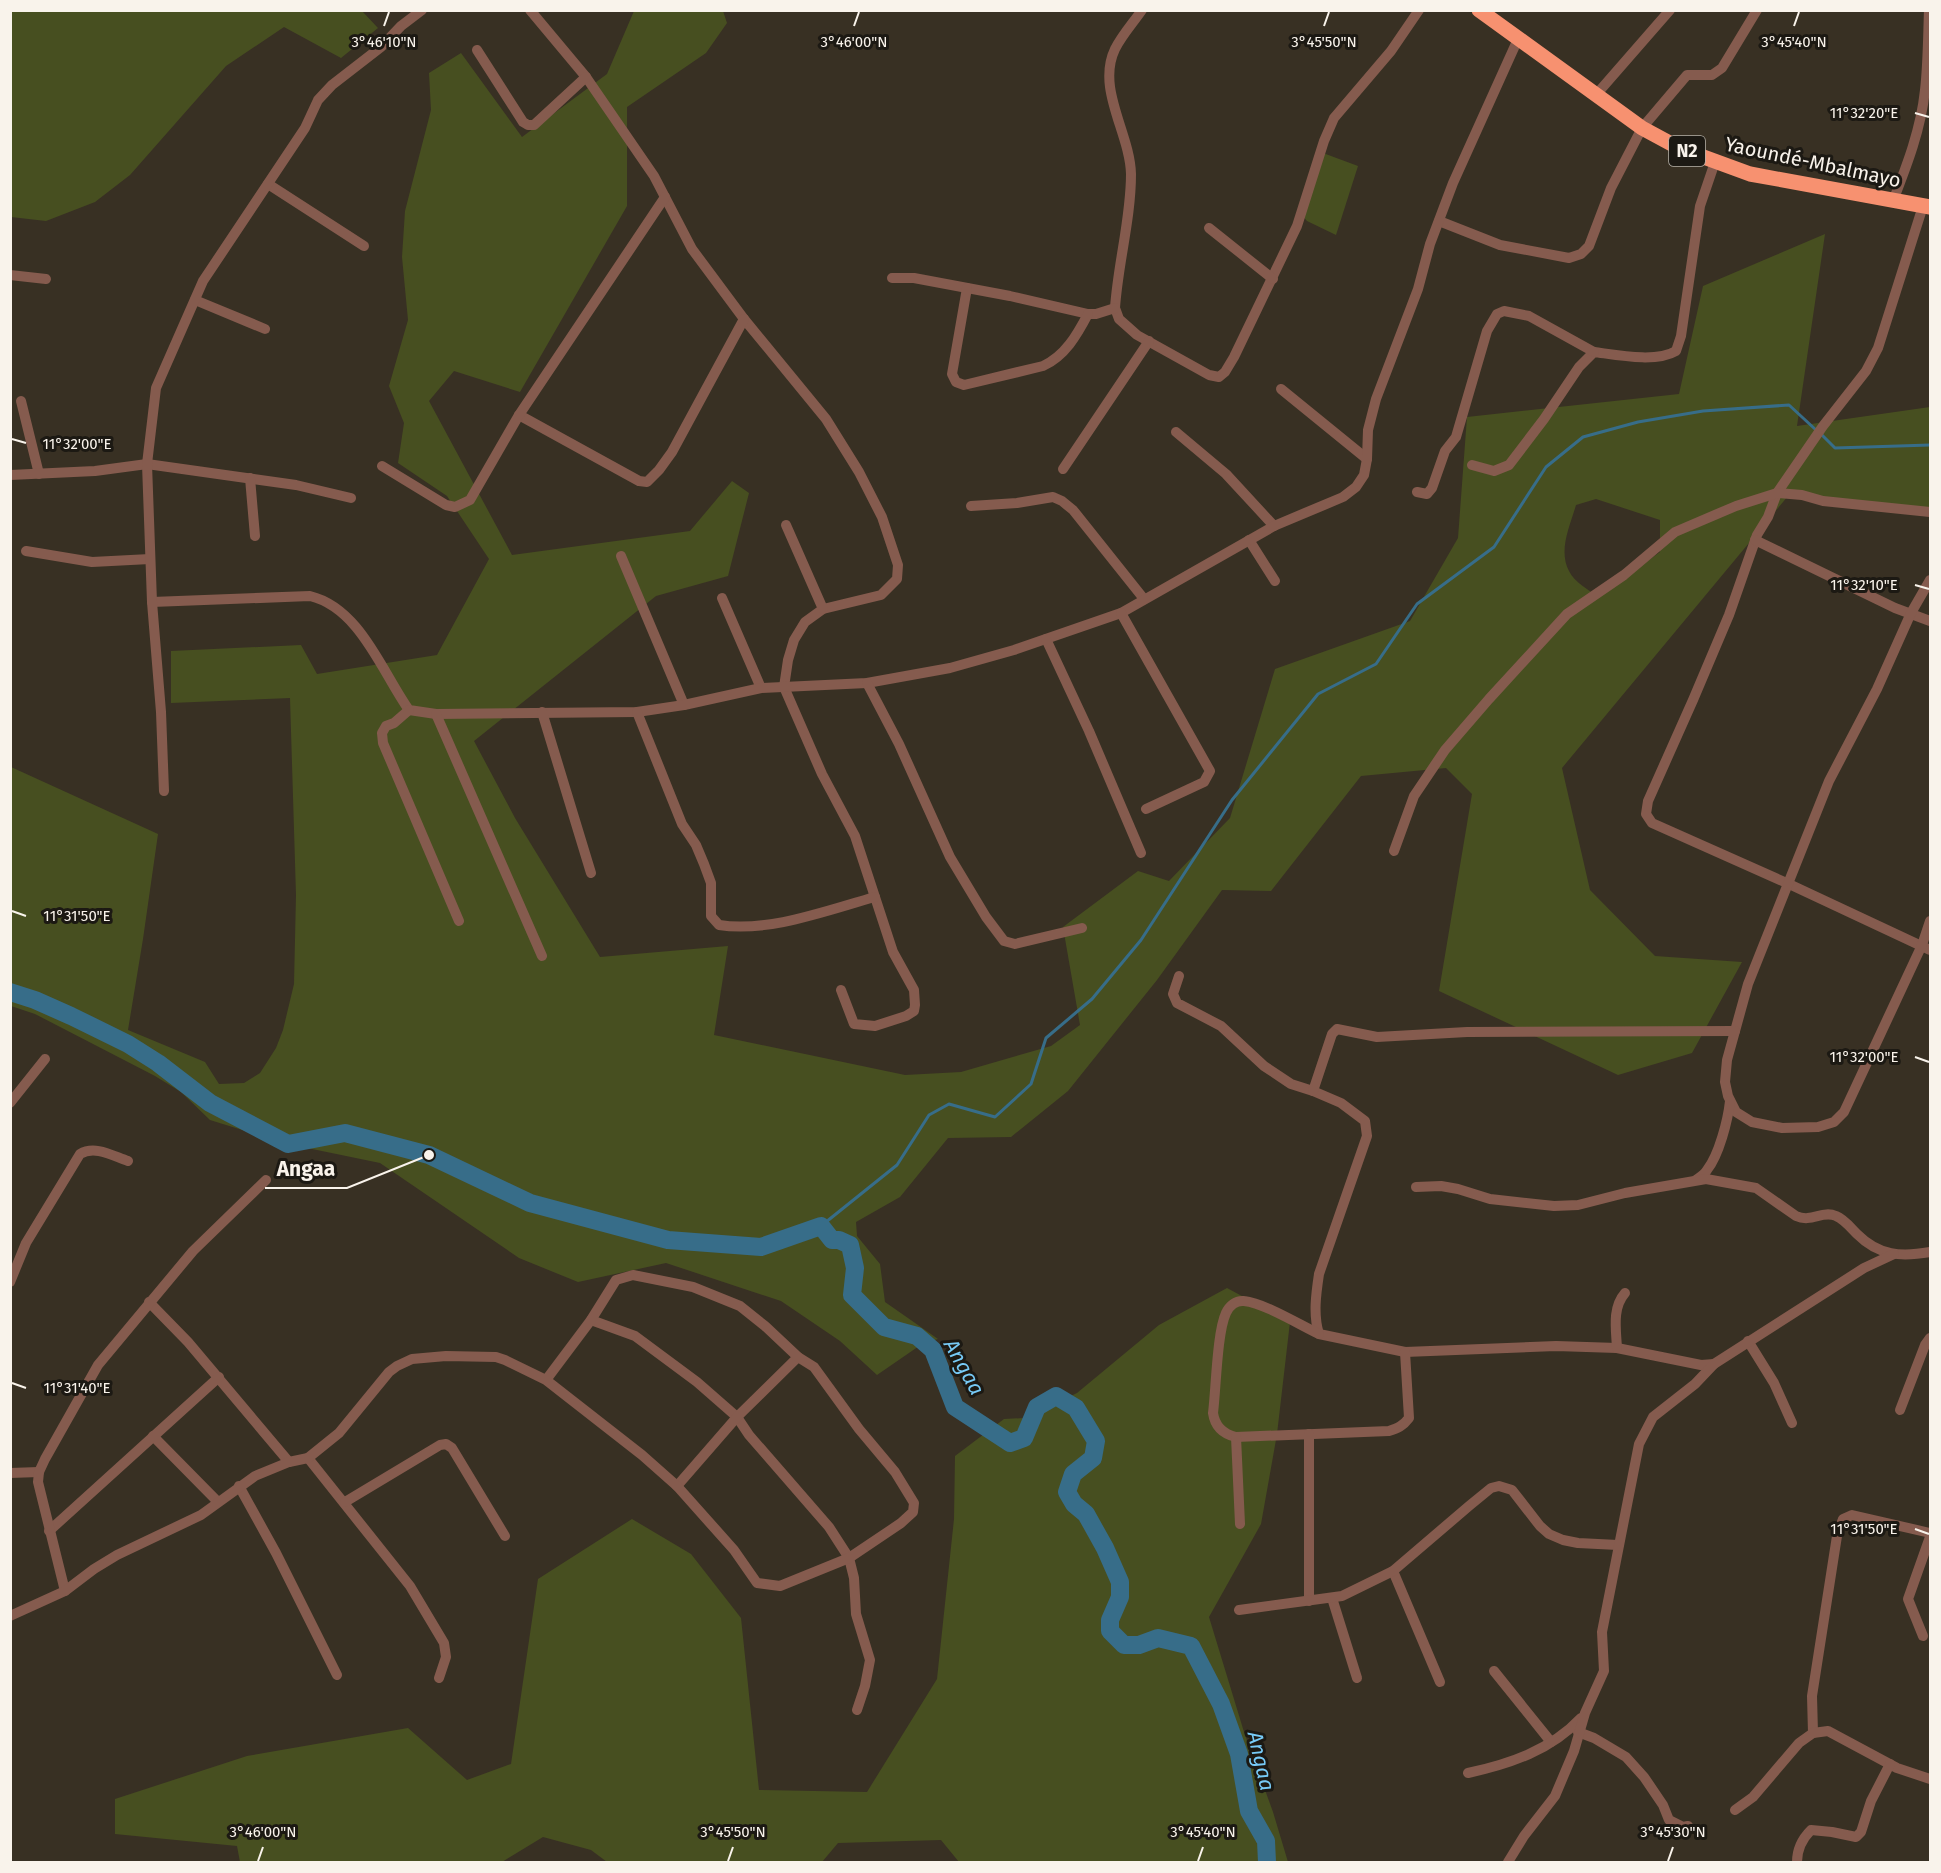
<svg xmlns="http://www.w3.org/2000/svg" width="1941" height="1873" font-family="'Fira Sans',sans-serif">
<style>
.green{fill:#474f20;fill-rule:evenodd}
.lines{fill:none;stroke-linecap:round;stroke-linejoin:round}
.stream{stroke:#376d89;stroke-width:3}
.river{stroke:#376d89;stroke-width:18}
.minor{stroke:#855b4e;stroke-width:10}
.highway{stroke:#f79170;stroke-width:15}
.ticks{fill:none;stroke:#f9f3eb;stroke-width:2}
.labels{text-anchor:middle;stroke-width:6;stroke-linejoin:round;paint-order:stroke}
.shield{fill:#1c1913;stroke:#b7b2aa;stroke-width:1.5}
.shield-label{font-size:18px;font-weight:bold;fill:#f9f3eb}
.street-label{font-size:20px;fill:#f9f3eb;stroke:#1c1913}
.water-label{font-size:21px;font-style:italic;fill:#77caf6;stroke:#1c1913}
.ticks-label{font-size:15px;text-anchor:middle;fill:#f9f3eb;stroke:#1c1913;stroke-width:6;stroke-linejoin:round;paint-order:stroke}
.leader{fill:none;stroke:#f9f3eb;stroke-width:2}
.callout-dot{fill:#f9f3eb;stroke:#1c1913;stroke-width:2}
.callout-label{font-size:21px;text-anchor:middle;font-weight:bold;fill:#f9f3eb;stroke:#1c1913;stroke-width:6;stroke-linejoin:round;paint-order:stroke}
</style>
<rect width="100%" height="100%" fill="#383023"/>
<g class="green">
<path d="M362,11L378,28L341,58L284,27L226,66L130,175L95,202L46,221L11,217V11Z"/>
<path d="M634,11H723L727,23L706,53L627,107V206L520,392L454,371L429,401L512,555L690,531L732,481L749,493L728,576L656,596L474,741L515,818L600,957L728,946L714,1035L905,1075L961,1072L1051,1046L1080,1025L1063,927L1138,871L1169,881L1230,818L1275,669L1410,621L1458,538L1467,417L1679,394L1703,286L1825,234L1797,426L1930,407V515L1788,496L1562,768L1590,890L1655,956L1742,962L1692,1053L1618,1075L1439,991L1472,794L1446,768L1361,776L1271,891L1222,890L1157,980L1068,1091L1011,1137L948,1138L900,1197L856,1222L857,1236L880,1264L885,1302L938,1339L922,1344L877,1375L840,1341L781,1301L666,1263L578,1282L519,1258L380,1163L288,1144L210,1120L181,1092L155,1076L35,1014L11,1006V767L158,834L143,939L128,1030L205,1062L219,1084L244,1083L260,1073L276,1048L283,1030L294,984L296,895L290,698L171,703V651L301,645L317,674L437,655L489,559L447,496L398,463L404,423L389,386L408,320L402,257L405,211L431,110L429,73L461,53L522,137L607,74ZM1596,499L1660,520V552L1598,597C1589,590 1574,582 1569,571C1558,550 1570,526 1576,505Z"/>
<path d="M1323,153L1358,166L1336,235L1307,221L1302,215Z"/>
<path d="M1227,1288L1290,1322L1277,1434L1261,1524L1209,1617L1244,1732L1273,1812L1288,1862H959L941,1840L838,1843L822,1862H607L591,1850L543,1837L502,1862H240L237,1846L115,1834V1799L247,1756L408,1728L467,1780L511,1764L538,1579L632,1519L691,1554L741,1618L759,1790L867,1792L937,1679L954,1519L955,1456L1004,1419L1025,1418L1077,1393L1159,1325Z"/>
</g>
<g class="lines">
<g class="stream">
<path d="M1821,434L1835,448L1930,445"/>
<path d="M821,1226L897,1165L929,1115L949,1104L995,1117L1031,1084L1046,1038L1092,999L1141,940L1232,800L1318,694L1376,664L1417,604L1494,547L1546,467L1583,437L1638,422L1703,411L1789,405L1816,430"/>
</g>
<path class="river" d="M10,992L35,1000L71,1016L128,1044L158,1063L210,1103L288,1144L345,1133L429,1155L530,1203L668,1240L761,1247L821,1226L832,1240H839L850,1245L855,1268L852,1295L884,1327L917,1336L933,1350L955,1407L1010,1443L1024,1438L1037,1407L1056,1396L1076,1408L1096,1441L1093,1458L1073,1474L1067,1492L1074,1504L1086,1514L1105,1548L1120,1582V1597L1110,1620V1631L1124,1645H1139L1158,1638L1191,1646L1221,1704L1239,1754L1249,1811L1266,1841L1267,1862"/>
<g class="minor">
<path d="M530,10L586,77L654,176L692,249L744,319L826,419L859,472L882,517L898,565L897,579L881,595L823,609L805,622L794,640L788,660L784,687L822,774L855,836L893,952L914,990L915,1005L914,1011L906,1016L875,1026L854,1024L841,990"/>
<path d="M1142,10C1133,23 1122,35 1115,49C1096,89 1130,133 1131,174C1131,219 1118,263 1115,308L1119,319L1137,335L1209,375L1219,377L1225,372L1234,357L1297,226L1324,141L1334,118L1391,51L1419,10"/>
<path d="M477,50L523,122L528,125H534L586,77"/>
<path d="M1595,96L1670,10"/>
<path d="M268,184L364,246"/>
<path d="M1893,201C1907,165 1921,129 1925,90C1928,64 1928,37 1929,10"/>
<path d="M1923,206L1878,348L1866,371L1823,426L1777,493L1768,517L1757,535L1729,615L1693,700L1648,801L1646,814L1652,823L1789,884L1930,950"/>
<path d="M1439,221L1500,245L1569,258L1581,254L1589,246L1611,188L1642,128L1687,75H1712L1722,68L1757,10"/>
<path d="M1209,228L1273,279"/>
<path d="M10,275L46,279"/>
<path d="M892,278H914L1010,296L1088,314H1096L1115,308"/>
<path d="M967,288L952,374L956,382L964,385L1043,366C1065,356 1077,335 1088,314"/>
<path d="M195,300L265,329"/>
<path d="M1281,389L1367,459"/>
<path d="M21,401L39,474"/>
<path d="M519,415L639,481L647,482L659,470L672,452L744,319"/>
<path d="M1176,432L1226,474L1274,526"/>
<path d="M1472,465L1494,471L1509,465L1544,419L1579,367L1594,352C1617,355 1656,363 1676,351L1681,336L1700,206L1715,162"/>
<path d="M382,466L446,505L455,507L470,500L519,415L665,197"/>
<path d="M1063,469L1149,341"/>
<path d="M10,475L95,471L147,464L296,485L351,498"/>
<path d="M250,478L255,536"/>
<path d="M1417,492L1427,494L1432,488L1445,451L1456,437L1487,331L1497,314L1504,311L1529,316L1594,352"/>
<path d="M971,506L1017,503L1053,497L1062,501L1073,510L1144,599"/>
<path d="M786,525L823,609"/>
<path d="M1249,540L1275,581"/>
<path d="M1755,540L1895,608L1930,621"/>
<path d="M26,551L92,562L150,559"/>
<path d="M621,556L684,705"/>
<path d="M1930,580L1911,613L1877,689L1829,781L1748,984L1727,1060L1725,1082L1728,1096L1736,1112L1752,1122L1782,1128L1818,1127L1834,1122L1844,1112L1922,945L1930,921"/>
<path d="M722,598L761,688"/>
<path d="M152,602L310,596C360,608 382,672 409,710L436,714L637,712L684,705L761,688L867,683L950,668L1014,650L1121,613L1274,526L1343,497L1356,487L1364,475L1367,459L1368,430L1376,399L1418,289L1430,244L1453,183L1518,39"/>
<path d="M1121,613L1210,771L1204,782L1146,809"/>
<path d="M1046,639L1089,731L1141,853"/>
<path d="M867,683L899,744L950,857L986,917L1004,941L1015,944L1082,928"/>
<path d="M409,710L394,723L386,726L382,733L383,743L459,921"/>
<path d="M542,712L591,873"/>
<path d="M637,712L682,824L696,845L704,864L711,883V916L719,925C768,933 828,910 875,897"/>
<path d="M436,714L542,956"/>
<path d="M164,791L161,712L152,602L147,464L156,388L203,281L305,128L318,100L332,85L381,47L401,26L422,10"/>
<path d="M1394,851L1414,796L1445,750L1489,699L1567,614L1624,575L1675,532L1736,506L1777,493L1802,495L1823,501L1930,512"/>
<path d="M1179,976L1173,994L1177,1003L1221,1026L1264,1066L1291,1084L1313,1091L1341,1103L1365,1121L1367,1136L1319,1274C1316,1294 1313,1315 1319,1334L1405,1352L1556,1346L1617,1348L1701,1365L1714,1364"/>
<path d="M1313,1091L1332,1034L1337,1029L1377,1037L1467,1032L1735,1031"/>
<path d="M10,1103L45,1059"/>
<path d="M1696,1180C1700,1177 1705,1174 1707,1170C1719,1155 1728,1120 1730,1101"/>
<path d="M1416,1187L1441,1186L1458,1189L1490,1199L1554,1206L1578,1205L1625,1193L1706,1179L1756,1188L1796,1216C1812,1223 1822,1210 1836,1216C1844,1219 1851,1228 1857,1234C1879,1256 1901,1257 1930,1252"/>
<path d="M10,1282L26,1243L80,1154C95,1145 113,1156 128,1161"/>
<path d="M149,1302L188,1342L289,1462"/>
<path d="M591,1320L635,1336L697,1382L737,1417L749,1435L829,1527L849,1558L854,1578L856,1614L870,1660L865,1686L857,1710"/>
<path d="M1319,1334C1300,1325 1264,1303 1244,1301C1236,1300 1229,1306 1226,1313C1217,1332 1216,1390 1213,1413C1215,1427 1223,1434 1236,1437L1389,1431C1398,1428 1403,1426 1409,1418L1405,1352"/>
<path d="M1748,1341L1774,1383L1792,1423"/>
<path d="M1617,1348C1616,1329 1612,1308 1625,1293"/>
<path d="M1900,1410L1925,1345L1930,1338"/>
<path d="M1309,1434V1601"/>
<path d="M153,1436L218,1502"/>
<path d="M1236,1437L1240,1524"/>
<path d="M308,1458L410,1586L444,1643L446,1657L439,1678"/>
<path d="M10,1473L39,1472"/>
<path d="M239,1486L276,1553L337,1675"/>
<path d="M677,1486L737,1417L798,1357"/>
<path d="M345,1502L440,1445L446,1444L452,1448L505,1536"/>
<path d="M49,1531L219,1377"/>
<path d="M1393,1571L1440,1682"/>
<path d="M65,1591L38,1482L39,1472L45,1459L98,1365L193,1251L266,1180"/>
<path d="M1332,1598L1357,1678"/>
<path d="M1239,1610L1342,1596L1393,1571L1469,1506L1491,1488L1499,1486L1512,1490L1540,1526L1549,1534L1563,1540L1578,1543L1618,1545"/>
<path d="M10,1616L65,1591L94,1569L117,1555L201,1515L255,1476L289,1462L308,1458L339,1433L389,1372L397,1366L412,1359L446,1356L496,1357L505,1360L546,1380L642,1455L677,1486L734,1550L757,1583L780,1586L849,1558L901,1523L913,1512L914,1503L895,1472L859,1429L814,1367L798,1357L765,1326L740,1306L693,1287L633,1275L616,1280L591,1320L546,1380"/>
<path d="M1923,1636L1908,1599L1930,1537"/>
<path d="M1494,1671L1551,1742"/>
<path d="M1578,1732L1594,1738L1626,1757L1644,1777L1663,1805L1669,1820L1683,1827L1688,1826"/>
<path d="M1813,1733L1812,1696L1837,1536L1843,1519L1852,1515L1930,1533"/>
<path d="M1468,1773C1510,1764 1551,1750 1581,1718"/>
<path d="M1735,1810L1753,1797L1799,1743L1813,1733L1828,1731L1897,1768L1930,1779"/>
<path d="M1508,1862L1524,1836L1555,1796L1574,1751L1585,1713L1604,1671L1602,1632L1639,1444L1653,1417L1695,1384L1714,1364L1864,1268L1894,1254"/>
<path d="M1797,1862C1797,1850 1802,1839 1811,1830L1832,1832L1856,1837L1861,1832L1871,1801L1890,1764"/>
</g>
<path class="highway" d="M1479,10L1642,128L1679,148L1750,174L1930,207"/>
</g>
<path class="ticks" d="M384,26L389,12M854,26L859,12M1324,26L1329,12M1794,26L1799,12M1915,113L1929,117M12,439L26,443M1915,585L1929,589M12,911L26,916M1915,1057L1929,1062M12,1383L26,1388M1915,1529L1929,1534M258,1861L263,1847M728,1861L733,1847M1198,1861L1203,1847M1668,1861L1673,1847"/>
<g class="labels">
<rect class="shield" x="1669" y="136" width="36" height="30" rx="4.5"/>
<g class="shield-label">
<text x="1687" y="157">N2</text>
</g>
<g class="street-label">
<text transform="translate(1813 162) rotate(12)" y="7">Yaoundé-Mbalmayo</text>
</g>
<g class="water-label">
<text transform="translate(964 1367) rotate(61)" y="7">Angaa</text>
<text transform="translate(1261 1761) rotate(77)" y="7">Angaa</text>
</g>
</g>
<g class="ticks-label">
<text x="384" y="47">3°46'10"N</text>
<text x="854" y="47">3°46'00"N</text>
<text x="1324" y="47">3°45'50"N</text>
<text x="1794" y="47">3°45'40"N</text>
<text x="1864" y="118">11°32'20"E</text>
<text x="77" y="449">11°32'00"E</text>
<text x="1864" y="590">11°32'10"E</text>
<text x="77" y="921">11°31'50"E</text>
<text x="1864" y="1062">11°32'00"E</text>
<text x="77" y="1393">11°31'40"E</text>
<text x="1864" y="1534">11°31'50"E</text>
<text x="263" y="1837">3°46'00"N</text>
<text x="733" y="1837">3°45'50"N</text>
<text x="1203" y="1837">3°45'40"N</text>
<text x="1673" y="1837">3°45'30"N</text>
</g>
<path class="leader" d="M429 1155L347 1188H265"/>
<circle class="callout-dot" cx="429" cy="1155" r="6"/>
<g class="callout-label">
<text x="306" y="1176">Angaa</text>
</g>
<rect width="1941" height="1873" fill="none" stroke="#f9f3eb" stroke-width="24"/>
</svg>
